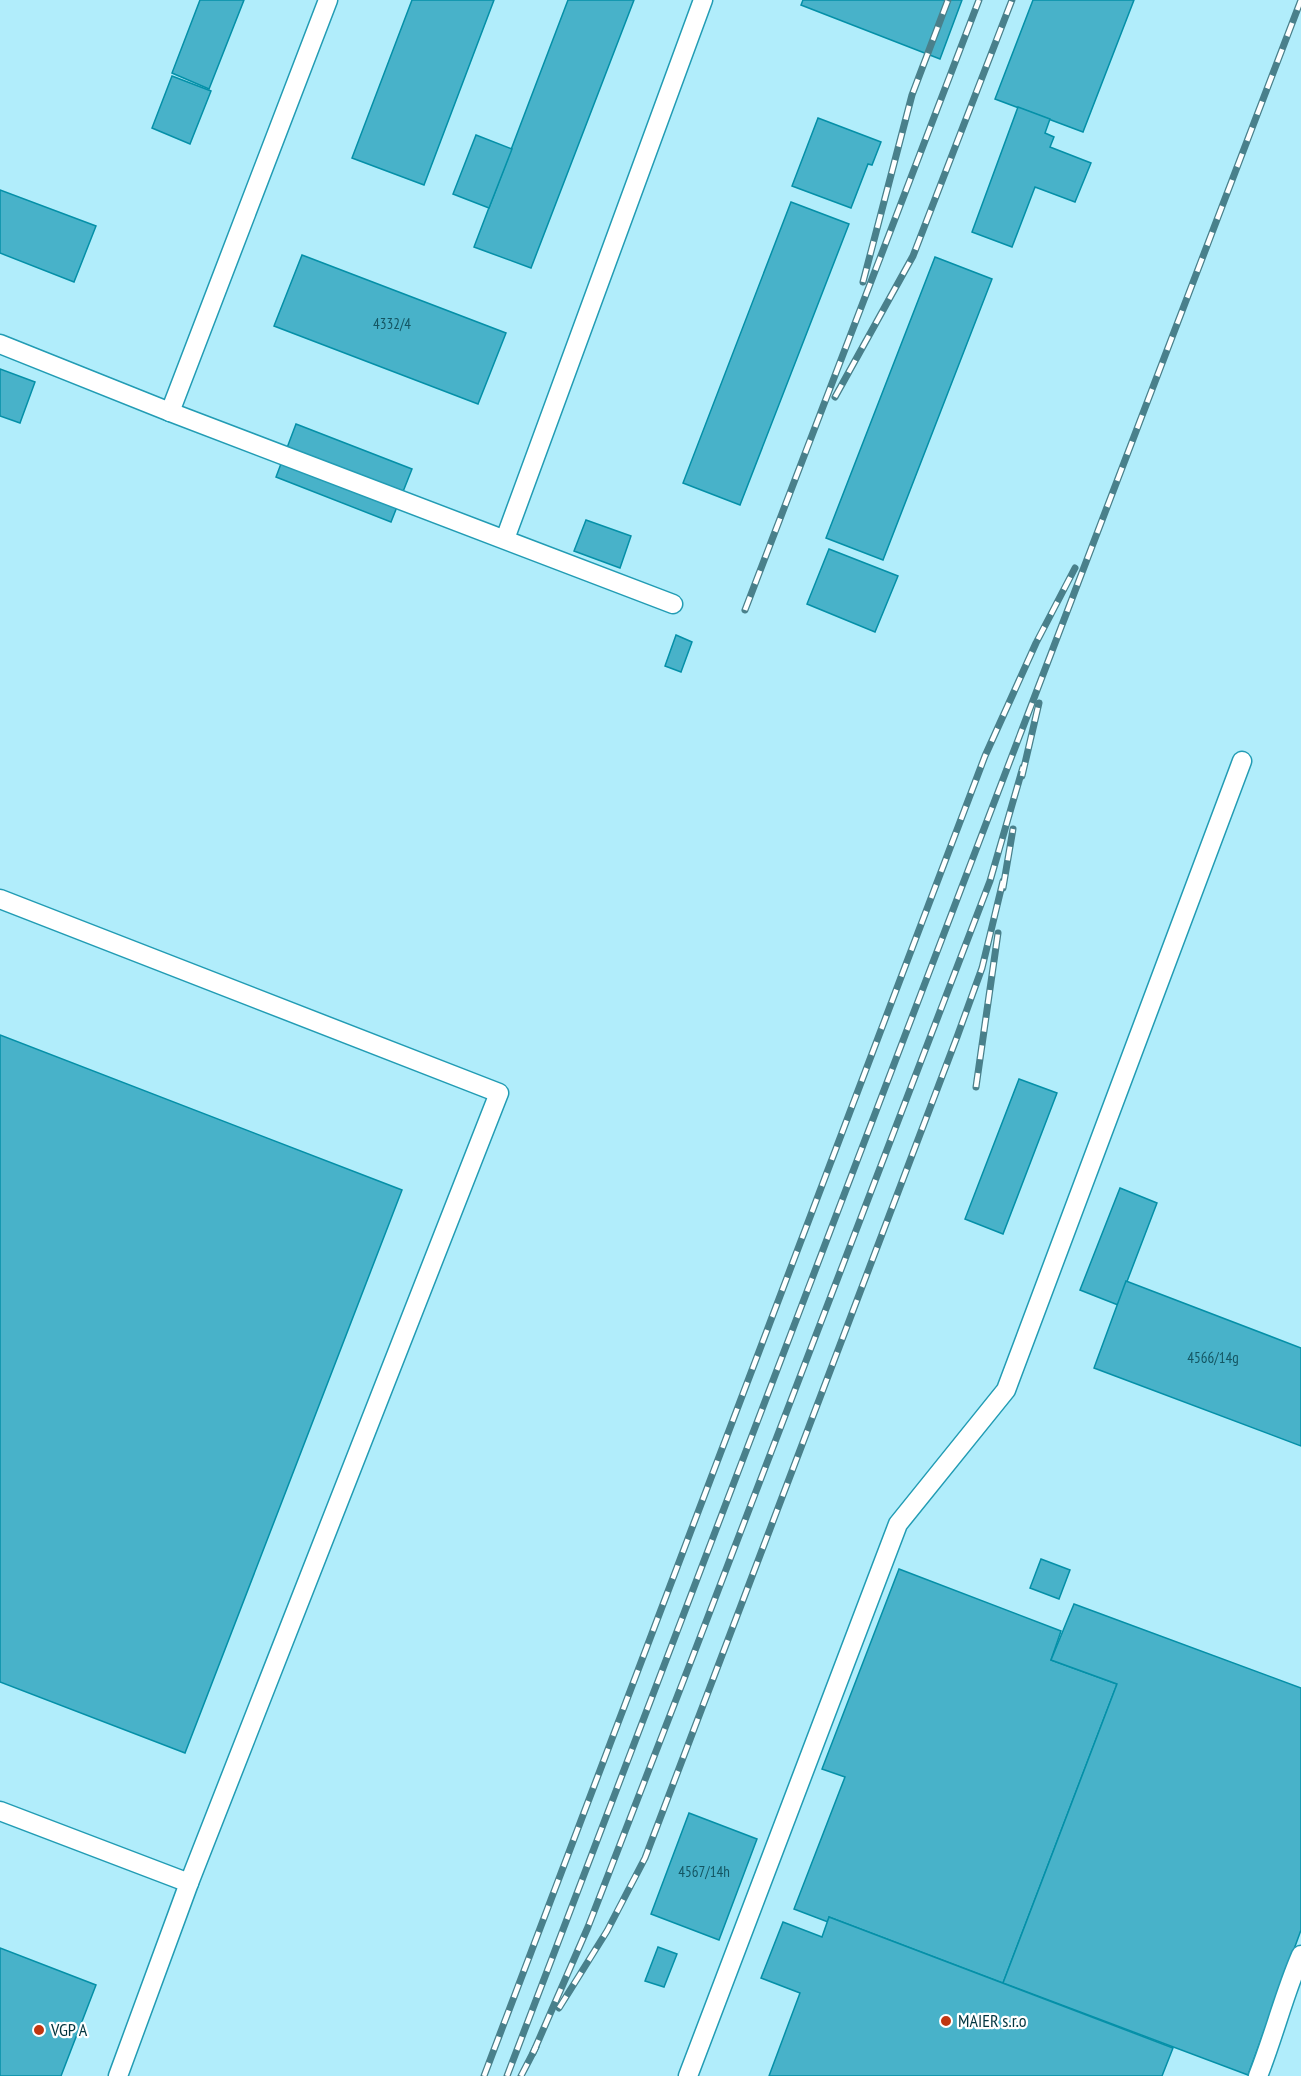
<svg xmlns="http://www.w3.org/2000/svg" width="1301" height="2076" font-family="'PT Sans Narrow',sans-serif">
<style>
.building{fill:#48b2c9;stroke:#0490a8;stroke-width:1.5}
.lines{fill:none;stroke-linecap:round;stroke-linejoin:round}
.lane-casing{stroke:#229cb4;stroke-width:21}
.lane{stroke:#fff;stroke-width:18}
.rail-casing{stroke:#49808b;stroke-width:7}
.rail{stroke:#fff;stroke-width:4.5;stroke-dasharray:14;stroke-linecap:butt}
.poi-dot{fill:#c03611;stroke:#fff;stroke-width:2}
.labels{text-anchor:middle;stroke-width:4.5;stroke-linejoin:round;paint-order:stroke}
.number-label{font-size:15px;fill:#145562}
.poi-label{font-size:18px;fill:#023640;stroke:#fff;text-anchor:start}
</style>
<rect width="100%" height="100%" fill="#b1edfb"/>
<g class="building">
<path d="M200,0H244L209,89L172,73Z"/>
<path d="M412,0H494L424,185L352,158Z"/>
<path d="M568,0H634L531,268L474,247Z"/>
<path d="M803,0H962L940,59L801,5Z"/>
<path d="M1033,0H1134L1083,132L995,99Z"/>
<path d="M172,76L211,91L190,144L152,128Z"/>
<path d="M1018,107L1050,119L1045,133L1054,137L1050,147L1091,163L1075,202L1035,187L1012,247L972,232Z"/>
<path d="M818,118L881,142L872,165L868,164L851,208L792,186Z"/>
<path d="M476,135L512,149L489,208L453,194Z"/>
<path d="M0,190L96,226L74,282L0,253Z"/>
<path d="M791,202L849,224L740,505L683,483Z"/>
<path d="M302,255L506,333L478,404L274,326Z"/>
<path d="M935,257L992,279L883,560L826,538Z"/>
<path d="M0,369L35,382L20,423L0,416Z"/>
<path d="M296,424L412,469L391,522L276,477Z"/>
<path d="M586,520L631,536L620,568L574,551Z"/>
<path d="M829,549L898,576L875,632L807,604Z"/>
<path d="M676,635L692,642L681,672L665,666Z"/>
<path d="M0,1035L402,1190L185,1753L0,1682Z"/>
<path d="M1019,1079L1057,1093L1003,1234L965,1219Z"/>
<path d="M1120,1188L1157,1203L1118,1305L1080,1290Z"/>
<path d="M1126,1281L1301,1348V1446L1094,1368Z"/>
<path d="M1041,1559L1070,1570L1059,1599L1030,1588Z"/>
<path d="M899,1569L1061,1631L1051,1660L1117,1684L1003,1983L829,1917L828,1922L794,1909L845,1777L822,1769Z"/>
<path d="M1074,1604L1301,1688V1930L1248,2075L1003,1983L1117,1684L1051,1660Z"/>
<path d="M689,1813L757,1839L719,1940L651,1914Z"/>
<path d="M829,1917L1173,2048L1162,2076H769L800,1993L761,1978L783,1922L822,1937Z"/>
<path d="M658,1947L677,1954L664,1987L645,1981Z"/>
<path d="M0,1948L96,1985L61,2076H0Z"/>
</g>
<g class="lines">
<g class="lane-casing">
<g id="lane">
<path d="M0,344L170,412L673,604"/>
<path d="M170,412L328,0"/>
<path d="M505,539L703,0"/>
<path d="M0,899L499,1093L189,1883L0,1811"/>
<path d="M118,2076L189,1883"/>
<path d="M688,2076L898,1524L1006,1390L1242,761"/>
<path d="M1258,2076C1274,2036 1284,1994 1301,1955"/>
</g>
</g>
<use href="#lane" class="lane"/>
<g class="rail-casing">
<g id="rail">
<path d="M863,282L912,95L948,0"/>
<path d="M835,397L913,256L1012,0"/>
<path d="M745,610L979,0"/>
<path d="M1022,776L1039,703"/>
<path d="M1003,888L1013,829"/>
<path d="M976,1087L998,933"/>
<path d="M559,2008L607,1931L645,1858L957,1037L982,968L1003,881"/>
<path d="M533,2053L588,1927L691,1661L990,881L1023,767"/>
<path d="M484,2076L985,756L1036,643L1075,568"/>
<path d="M507,2076L1301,0"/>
<path d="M521,2076L536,2047"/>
</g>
</g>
<use href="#rail" class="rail"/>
</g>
<g class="poi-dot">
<circle cx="946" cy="2021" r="6"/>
<circle cx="39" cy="2030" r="6"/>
</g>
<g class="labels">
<g class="number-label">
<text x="392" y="329">4332/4</text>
<text x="1213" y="1363">4566/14g</text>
<text x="704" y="1877">4567/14h</text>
</g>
<g class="poi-label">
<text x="958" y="2027">MAIER s.r.o</text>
<text x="51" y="2036">VGP A</text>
</g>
</g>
</svg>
